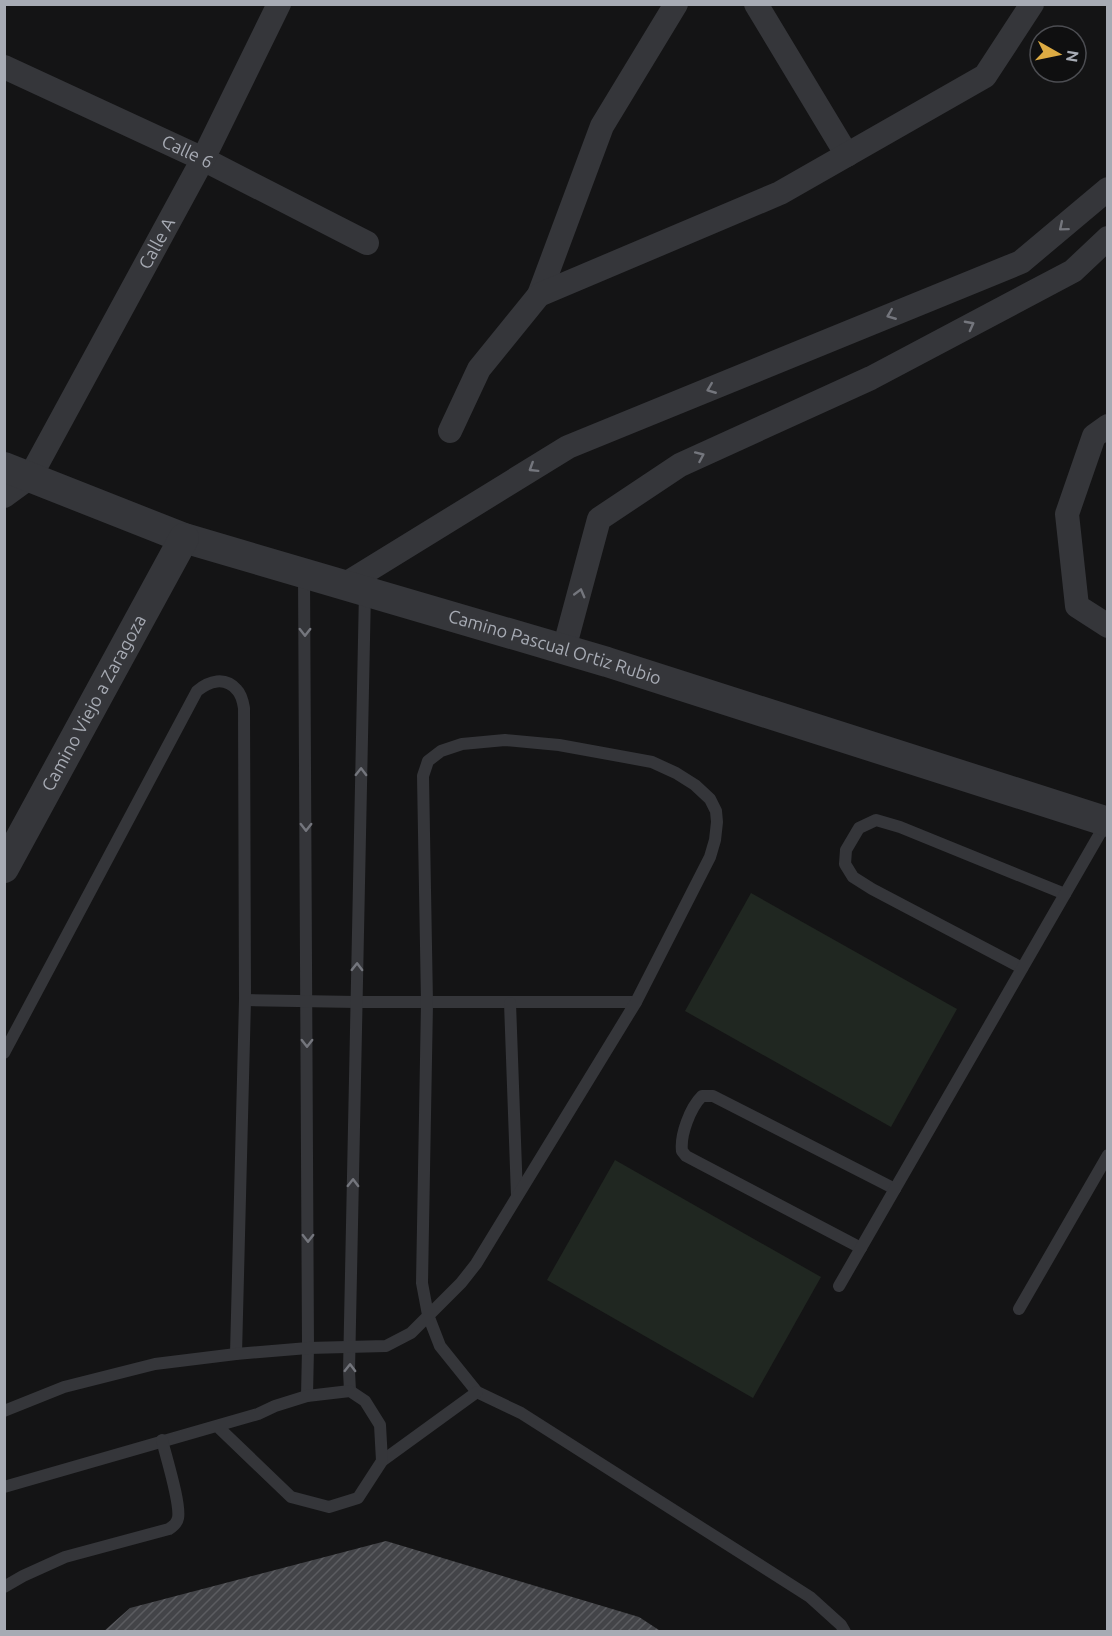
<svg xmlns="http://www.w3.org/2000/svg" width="1112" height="1636" font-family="Ubuntu,sans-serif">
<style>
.pitch{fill:#202721}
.building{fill:url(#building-hatch)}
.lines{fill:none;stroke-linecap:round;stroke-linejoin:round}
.service{stroke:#35363a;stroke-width:12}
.minor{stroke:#35363a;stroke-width:24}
.tertiary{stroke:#35363a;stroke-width:30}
.oneway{stroke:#74767d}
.labels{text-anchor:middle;stroke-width:6;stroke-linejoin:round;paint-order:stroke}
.street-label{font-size:18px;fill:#a7abb4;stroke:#0f0f10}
</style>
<defs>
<pattern id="building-hatch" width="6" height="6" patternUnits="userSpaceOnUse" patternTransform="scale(1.5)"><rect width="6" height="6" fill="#434448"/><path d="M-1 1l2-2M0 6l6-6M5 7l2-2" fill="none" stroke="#5b5c60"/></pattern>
</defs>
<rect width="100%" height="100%" fill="#141415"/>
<g class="pitch">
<path d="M751,893L957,1009L891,1127L685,1011Z"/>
<path d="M615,1160L821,1277L753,1398L547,1280Z"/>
</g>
<path class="building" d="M386,1541L639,1617L662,1632H103L130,1608Z"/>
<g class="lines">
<g class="service">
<path d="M304,574L308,1348L307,1396"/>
<path d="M1022,968L872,889L853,877L845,864L846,850L859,828L876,820L900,827L1065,894"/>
<path d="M245,1000L356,1002H636"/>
<path d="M510,1003L517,1196"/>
<path d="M4,1053L197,691C209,681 225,676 237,690C241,694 243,702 244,708L245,1000L236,1354"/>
<path d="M861,1248L686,1156L682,1151C680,1135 690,1108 702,1096H713L895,1189"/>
<path d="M839,1286L1106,823"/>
<path d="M1019,1309L1108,1155"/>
<path d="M350,1391L349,1371L365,591"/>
<path d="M4,1411L64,1387L155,1364L236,1354L308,1348L386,1346L411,1333L461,1283L476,1264L636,1002L710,857L715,840L717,822L716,811L710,799L695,785L676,773L652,762L559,745L505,740L462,744L441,751L428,761L423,776L427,1003L422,1283L428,1315L440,1346L477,1392L521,1413L810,1597L841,1625L845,1632"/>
<path d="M382,1461L477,1392"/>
<path d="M4,1487L258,1414L275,1406L307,1396L350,1391L365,1401L380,1425L382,1461L358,1498L329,1507L291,1497L217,1426"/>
<path d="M4,1587L23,1576L65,1557L169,1529C174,1526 177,1523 178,1518C181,1504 166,1457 162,1440"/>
</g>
<g class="minor">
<path d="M756,4L847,155"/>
<path id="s1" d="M4,67L203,159L367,243"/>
<path d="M539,295L602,126L676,4"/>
<path d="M1108,426L1094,436L1067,514L1077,606L1108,626"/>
<path d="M450,431L479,369L539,295L780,193L985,76L1032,4"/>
<path id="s2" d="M4,496L30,477L203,159L279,4"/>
<path d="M344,585L568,447L1021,262L1108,189"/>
<path d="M564,649L599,519L680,465L871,378L1073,271L1108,238"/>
</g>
<g class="tertiary">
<path id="s3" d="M4,467L184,538L607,662L1108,822"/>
<path id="s4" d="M4,868L184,538"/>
</g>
</g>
<defs><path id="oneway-chevron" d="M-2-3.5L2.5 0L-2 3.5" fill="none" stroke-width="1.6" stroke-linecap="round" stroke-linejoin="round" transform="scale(1.5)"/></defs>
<g class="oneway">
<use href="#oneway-chevron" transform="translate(1063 227) rotate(140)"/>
<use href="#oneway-chevron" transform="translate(891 315) rotate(158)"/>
<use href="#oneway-chevron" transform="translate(970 325) rotate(-28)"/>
<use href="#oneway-chevron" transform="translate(711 389) rotate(158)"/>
<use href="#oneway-chevron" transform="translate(700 456) rotate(-24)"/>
<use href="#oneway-chevron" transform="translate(533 468) rotate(148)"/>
<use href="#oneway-chevron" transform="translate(580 593) rotate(-75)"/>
<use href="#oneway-chevron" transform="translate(305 632) rotate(90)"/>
<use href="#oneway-chevron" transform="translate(361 772) rotate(-89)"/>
<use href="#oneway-chevron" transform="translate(306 827) rotate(90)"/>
<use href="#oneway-chevron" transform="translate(357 967) rotate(-89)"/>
<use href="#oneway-chevron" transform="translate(307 1043) rotate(90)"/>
<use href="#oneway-chevron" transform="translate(353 1183) rotate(-89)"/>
<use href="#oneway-chevron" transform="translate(308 1238) rotate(90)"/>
<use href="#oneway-chevron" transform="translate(350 1368) rotate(-89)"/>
</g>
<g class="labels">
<g class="street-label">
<text dy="6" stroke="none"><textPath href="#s1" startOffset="202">Calle 6</textPath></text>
<text dy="6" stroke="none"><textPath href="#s2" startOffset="298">Calle A</textPath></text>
<text dy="6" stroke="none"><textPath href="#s3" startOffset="580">Camino Pascual Ortiz Rubio</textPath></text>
<text dy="6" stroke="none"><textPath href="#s4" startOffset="188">Camino Viejo a Zaragoza</textPath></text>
</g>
</g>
<rect width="1112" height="1636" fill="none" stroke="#a7abb4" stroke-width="12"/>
<g transform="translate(1058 54) rotate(99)"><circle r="28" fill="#0f0f10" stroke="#4c4d52" stroke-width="1.5"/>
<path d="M0-4.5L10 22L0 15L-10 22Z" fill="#ddab43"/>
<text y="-9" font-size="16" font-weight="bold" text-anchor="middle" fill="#a7abb4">N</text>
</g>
</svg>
